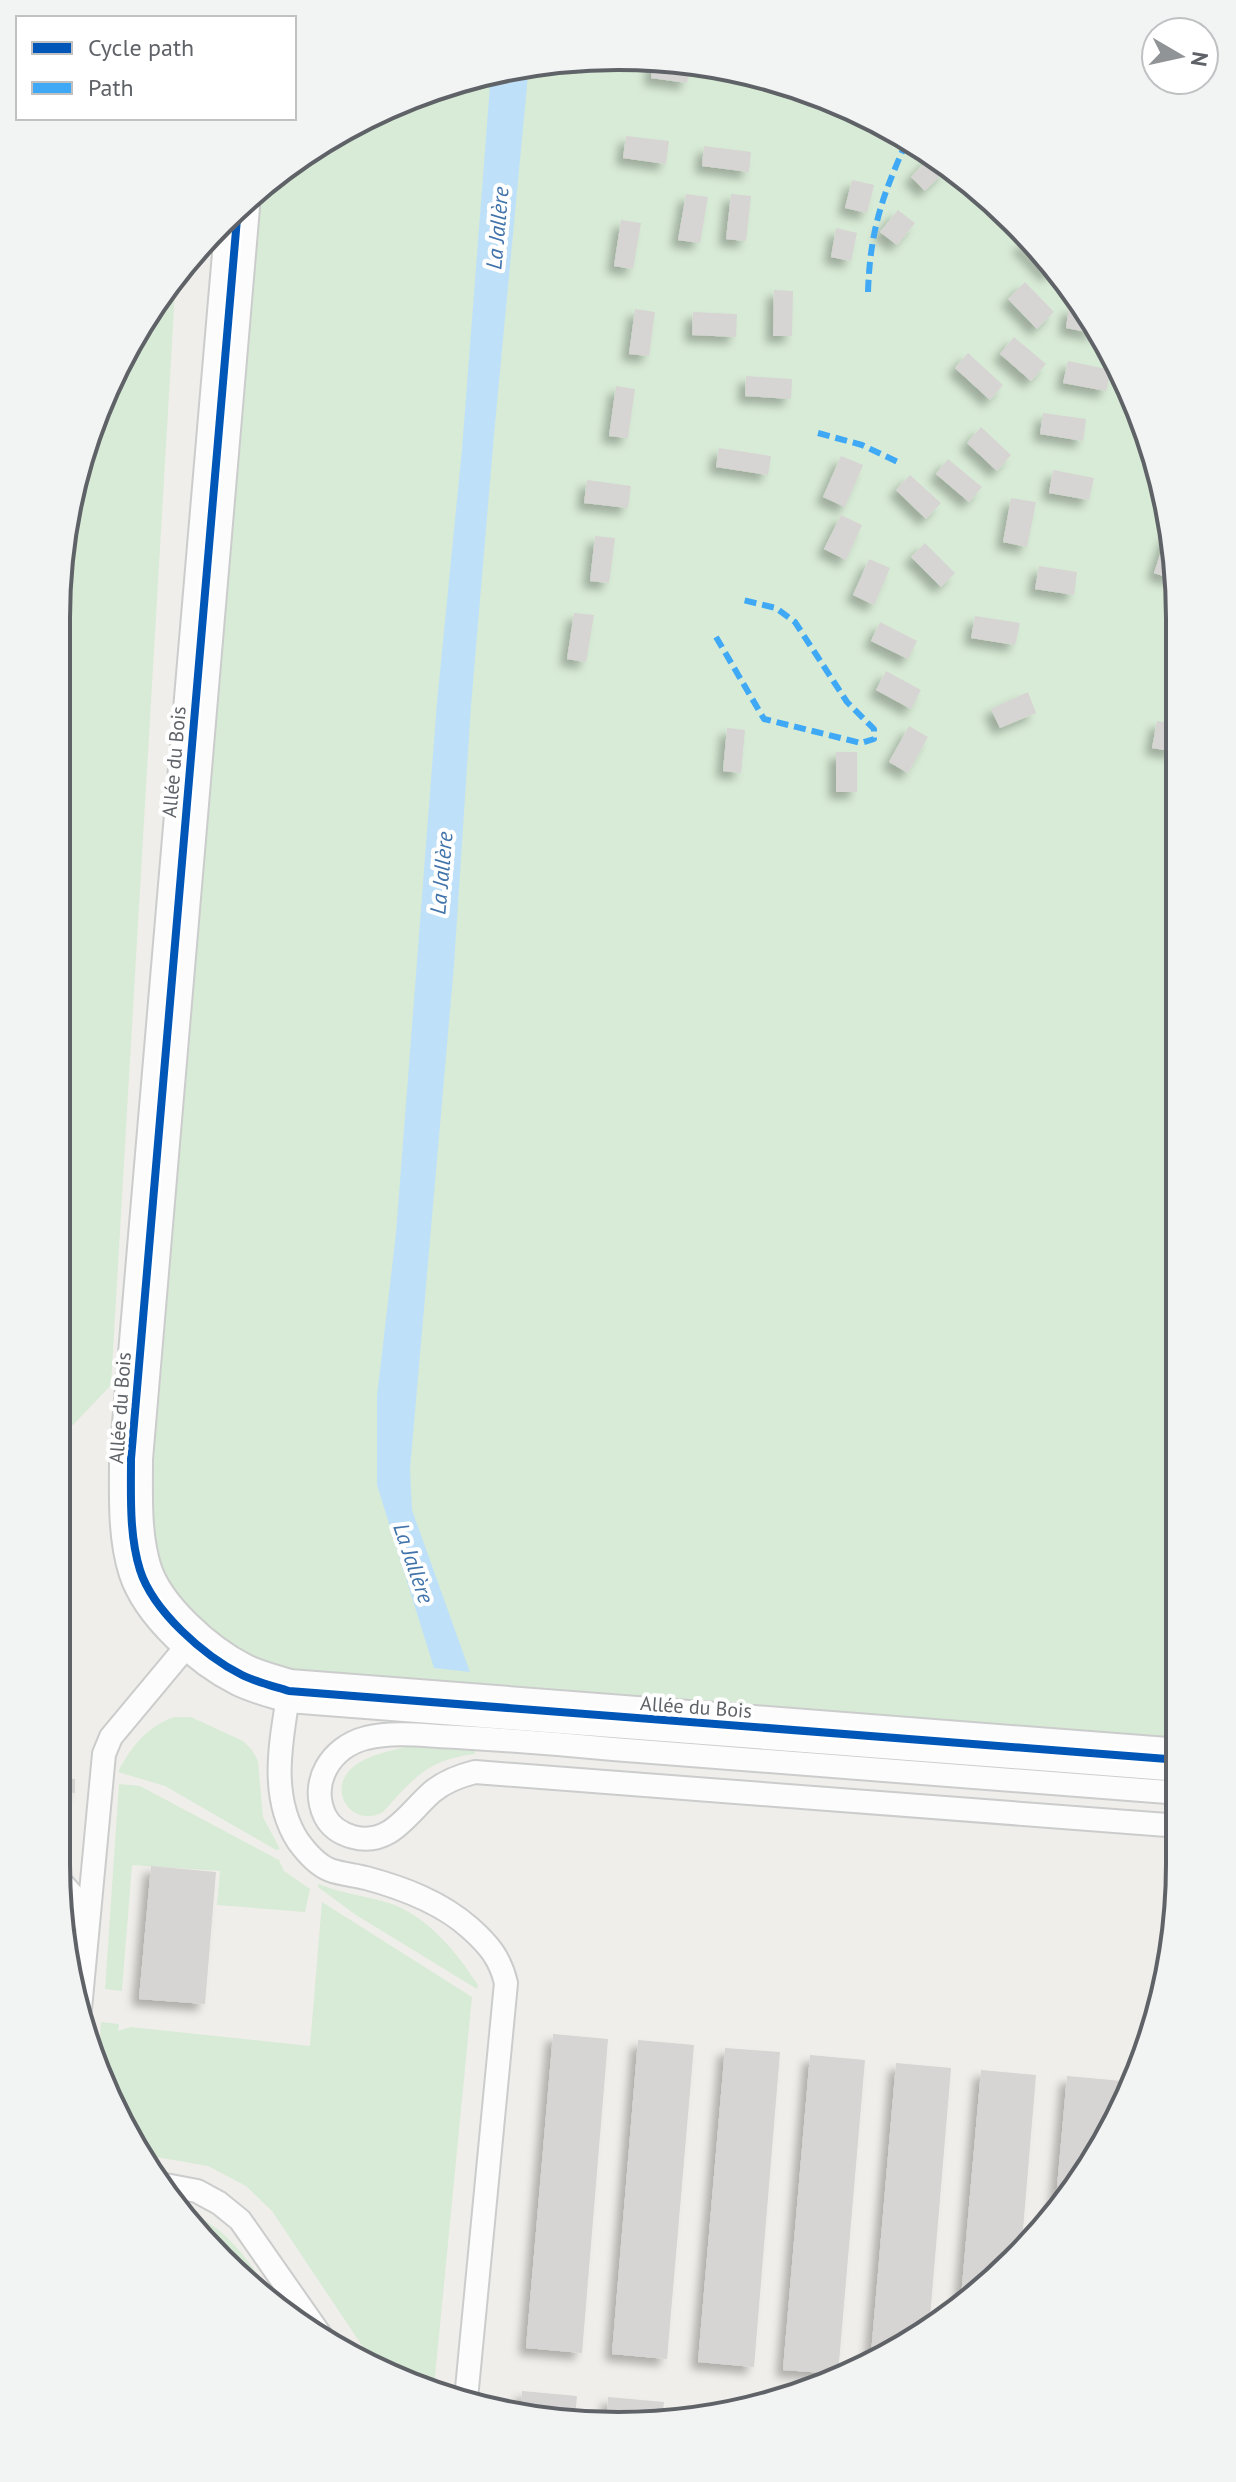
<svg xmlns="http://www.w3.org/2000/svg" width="1236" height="2482" font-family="'PT Sans',sans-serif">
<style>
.green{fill:#d8ebd6}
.water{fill:#bfe0f9}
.building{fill:#d6d5d3;filter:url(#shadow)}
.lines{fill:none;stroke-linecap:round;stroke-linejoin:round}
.service-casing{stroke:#cbcccc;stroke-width:26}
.minor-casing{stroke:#cbcccc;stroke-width:46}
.service{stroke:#fdfcfc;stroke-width:22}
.minor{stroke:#fdfcfc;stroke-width:42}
.quiet{stroke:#3fa9f5;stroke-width:6;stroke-dasharray:12 6;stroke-linecap:butt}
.cycleway-casing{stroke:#fff;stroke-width:13}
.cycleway{stroke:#0057b8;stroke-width:8}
.labels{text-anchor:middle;stroke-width:8;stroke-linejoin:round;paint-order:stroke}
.street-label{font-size:20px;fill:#5f6368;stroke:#fff}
.water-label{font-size:22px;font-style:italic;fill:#4174aa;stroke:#fff}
.rim{fill:none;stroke:#5f6368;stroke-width:4}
</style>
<defs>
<filter id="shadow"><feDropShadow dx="-7" dy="7" stdDeviation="4" flood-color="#0004"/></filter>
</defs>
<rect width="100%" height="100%" fill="#efeeea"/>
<g class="green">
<path d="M618,56L728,67L833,99L960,172L1064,276L1137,403L1175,544L1180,1738L314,1673L280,1668L250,1657L217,1639L166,1584L157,1556L150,1505L261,188L306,150L403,99L509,67Z"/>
<path d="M176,275L111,1385L73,1425L56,1424V618C60,581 60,542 67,507C85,425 123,339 176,275Z"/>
<path d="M174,1717H191L243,1741L252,1750L258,1761L263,1817L280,1849L276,1850L165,1786L118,1772C131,1747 146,1727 174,1717Z"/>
<path d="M412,1745L475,1750V1754C427,1760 414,1778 383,1812C353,1829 326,1791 352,1768C368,1754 392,1751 412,1745Z"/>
<path d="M119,1784L140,1786L279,1860L284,1871L310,1889L305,1912L217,1905L220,1871L132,1865L122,1991L105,1989Z"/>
<path d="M319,1884C342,1894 368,1896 392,1904C429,1918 457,1953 478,1985L477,1989L356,1915L318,1887Z"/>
<path d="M322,1902L472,1997L434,2387L375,2365L272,2211L246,2186L208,2166L145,2155L98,2067L101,2022L119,2024L118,2031L131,2027L310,2046Z"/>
<path d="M175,2209C228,2220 254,2270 282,2311L247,2286Z"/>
</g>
<path class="water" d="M529,65L494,435L471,706L454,965L410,1469L412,1510L470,1672L434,1668L377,1485V1396L396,1233L437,702L462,449L491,72Z"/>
<g class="building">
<path d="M654,59L690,64L687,83L651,78Z"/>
<path d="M626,136L669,141L666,164L623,158Z"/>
<path d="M704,146L751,152L749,172L702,166Z"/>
<path d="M931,156L946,170L925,191L911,177Z"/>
<path d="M852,180L874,185L867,213L845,208Z"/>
<path d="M686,194L708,197L700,243L678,240Z"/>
<path d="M731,194L751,196L746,241L726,239Z"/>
<path d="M898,210L915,223L897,245L880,232Z"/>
<path d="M621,220L641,223L633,269L614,266Z"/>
<path d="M836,228L857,233L851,261L831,257Z"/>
<path d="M1027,239L1056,268L1048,275L1019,245Z"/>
<path d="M1025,282L1054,312L1037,329L1008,299Z"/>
<path d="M774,290L793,291L792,336H773Z"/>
<path d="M1069,307L1083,309L1097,334L1066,328Z"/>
<path d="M635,309L655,312L649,356L629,354Z"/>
<path d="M693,312L737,314L736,337L692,335Z"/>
<path d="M1014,337L1046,364L1031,381L1000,354Z"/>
<path d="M968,353L1003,385L990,400L955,368Z"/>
<path d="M1068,361L1111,370L1106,391L1063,383Z"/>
<path d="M746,376L792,379L791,399L745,396Z"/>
<path d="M616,386L635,389L628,438L609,436Z"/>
<path d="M1043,413L1086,419L1083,441L1040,434Z"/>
<path d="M981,427L1011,455L997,471L967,443Z"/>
<path d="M719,448L771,456L768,475L716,467Z"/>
<path d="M841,456L863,465L845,507L823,497Z"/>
<path d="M948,459L982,487L969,502L936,474Z"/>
<path d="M1053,470L1094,478L1089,500L1049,493Z"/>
<path d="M910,475L941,503L926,519L896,490Z"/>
<path d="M587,480L631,486L628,508L584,503Z"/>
<path d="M1011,498L1036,502L1027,547L1003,542Z"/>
<path d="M841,515L862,525L846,560L824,549Z"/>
<path d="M1167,533L1173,535L1175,544V571L1172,579L1154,573Z"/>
<path d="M595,536L615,538L609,583L590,581Z"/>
<path d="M925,543L955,573L941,587L911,557Z"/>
<path d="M869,559L890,568L874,605L853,595Z"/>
<path d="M1039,566L1077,572L1074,595L1035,589Z"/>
<path d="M574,613L594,615L586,662L567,659Z"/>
<path d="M975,616L1020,623L1015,645L971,638Z"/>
<path d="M880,622L917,641L908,659L871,641Z"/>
<path d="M886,671L921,690L911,709L876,690Z"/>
<path d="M1028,692L1036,713L1000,728L991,709Z"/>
<path d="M1157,721L1176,724V752L1152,748Z"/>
<path d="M909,726L928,737L908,773L889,762Z"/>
<path d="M727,728L745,730L741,773L723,771Z"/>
<rect x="836" y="752" width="21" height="40"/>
<path d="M56,1777L75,1779V1793L56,1791Z"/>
<path d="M151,1866L216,1872L205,2004L139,1999Z"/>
<path d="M553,2034L608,2039L582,2353L526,2348Z"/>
<path d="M638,2040L694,2045L667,2359L612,2354Z"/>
<path d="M725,2048L780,2052L754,2367L698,2362Z"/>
<path d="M810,2055L865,2060L838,2374L783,2370Z"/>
<path d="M896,2063L951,2068L929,2329L870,2366Z"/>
<path d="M981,2070L1036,2075L1021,2253L960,2309Z"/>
<path d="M1067,2076L1122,2081L1120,2107L1055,2210Z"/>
<path d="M522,2391L577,2396L575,2417L520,2415Z"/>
<path d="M608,2397L664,2402L662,2420L607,2418Z"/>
<path d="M694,2406L729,2409V2410L693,2421Z"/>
</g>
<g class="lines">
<g class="service-casing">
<g id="service">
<path d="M289,1691C281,1741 269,1796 298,1841C306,1852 317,1865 330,1870C341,1874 354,1875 366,1878C403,1888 441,1902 470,1928C489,1945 500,1958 506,1983L466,2399"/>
<path d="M1180,1793C991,1778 802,1763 613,1749C561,1744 509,1740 457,1737C427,1736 396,1731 366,1738C331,1747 309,1782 325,1816C331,1828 342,1834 353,1837C390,1847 408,1813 432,1792C445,1781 459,1776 475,1772L1180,1826"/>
<path d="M59,1880L75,1898L85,1922"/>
<path d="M80,2009L104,1754L111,1737L191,1641"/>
<path d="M160,2184L197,2191L219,2203L240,2220L326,2343"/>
</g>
</g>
<g class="minor-casing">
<path id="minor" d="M238,207L131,1459C131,1495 129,1535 140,1570C153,1611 204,1656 242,1675C256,1682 273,1686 289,1691L1180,1760"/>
</g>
<use href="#service" class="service"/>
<use href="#minor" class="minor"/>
<g class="quiet">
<path d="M868,292C870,231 882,196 907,141"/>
<path d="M818,433L862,445L900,463"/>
<path d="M716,637L764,719L861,743L874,739V729L847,702L795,622L776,608L743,600"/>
</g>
<g class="cycleway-casing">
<path id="cycleway" d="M238,207L131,1459C131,1495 129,1535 140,1570C153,1611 204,1656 242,1675C256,1682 273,1686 289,1691L1180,1760"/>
</g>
<use href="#cycleway" class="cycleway"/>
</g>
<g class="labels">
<g class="street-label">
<text transform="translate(174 762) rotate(-85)" y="7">Allée du Bois</text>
<text transform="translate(120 1408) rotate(-86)" y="7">Allée du Bois</text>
<text transform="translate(696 1707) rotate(4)" y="7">Allée du Bois</text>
</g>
<g class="water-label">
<text transform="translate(497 228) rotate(-85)" y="8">La Jallère</text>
<text transform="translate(441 873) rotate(-85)" y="8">La Jallère</text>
<text transform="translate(414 1563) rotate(71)" y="8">La Jallère</text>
</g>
</g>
<path d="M0 0H1236V2482H0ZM618 70H618A548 548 0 0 1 1166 618V1864A548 548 0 0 1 618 2412H618A548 548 0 0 1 70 1864V618A548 548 0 0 1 618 70Z" fill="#f2f3f3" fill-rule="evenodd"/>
<path class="rim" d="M618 70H618A548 548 0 0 1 1166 618V1864A548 548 0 0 1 618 2412H618A548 548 0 0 1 70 1864V618A548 548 0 0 1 618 70Z"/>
<rect x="16" y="16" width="280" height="104" fill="#ffffff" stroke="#bfc1c3" stroke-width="2"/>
<rect x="32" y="42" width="40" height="12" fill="#0057b8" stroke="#bfc1c3" stroke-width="2"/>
<text x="88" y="56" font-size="24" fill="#5f6368">Cycle path</text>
<rect x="32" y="82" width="40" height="12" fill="#3fa9f5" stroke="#bfc1c3" stroke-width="2"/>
<text x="88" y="96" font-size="24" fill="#5f6368">Path</text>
<g transform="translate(1180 56) rotate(99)"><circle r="38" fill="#ffffff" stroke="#bfc1c3" stroke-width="2"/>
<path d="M0-6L14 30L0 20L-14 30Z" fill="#919496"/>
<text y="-12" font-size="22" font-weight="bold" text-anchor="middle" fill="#5f6368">N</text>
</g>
</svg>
